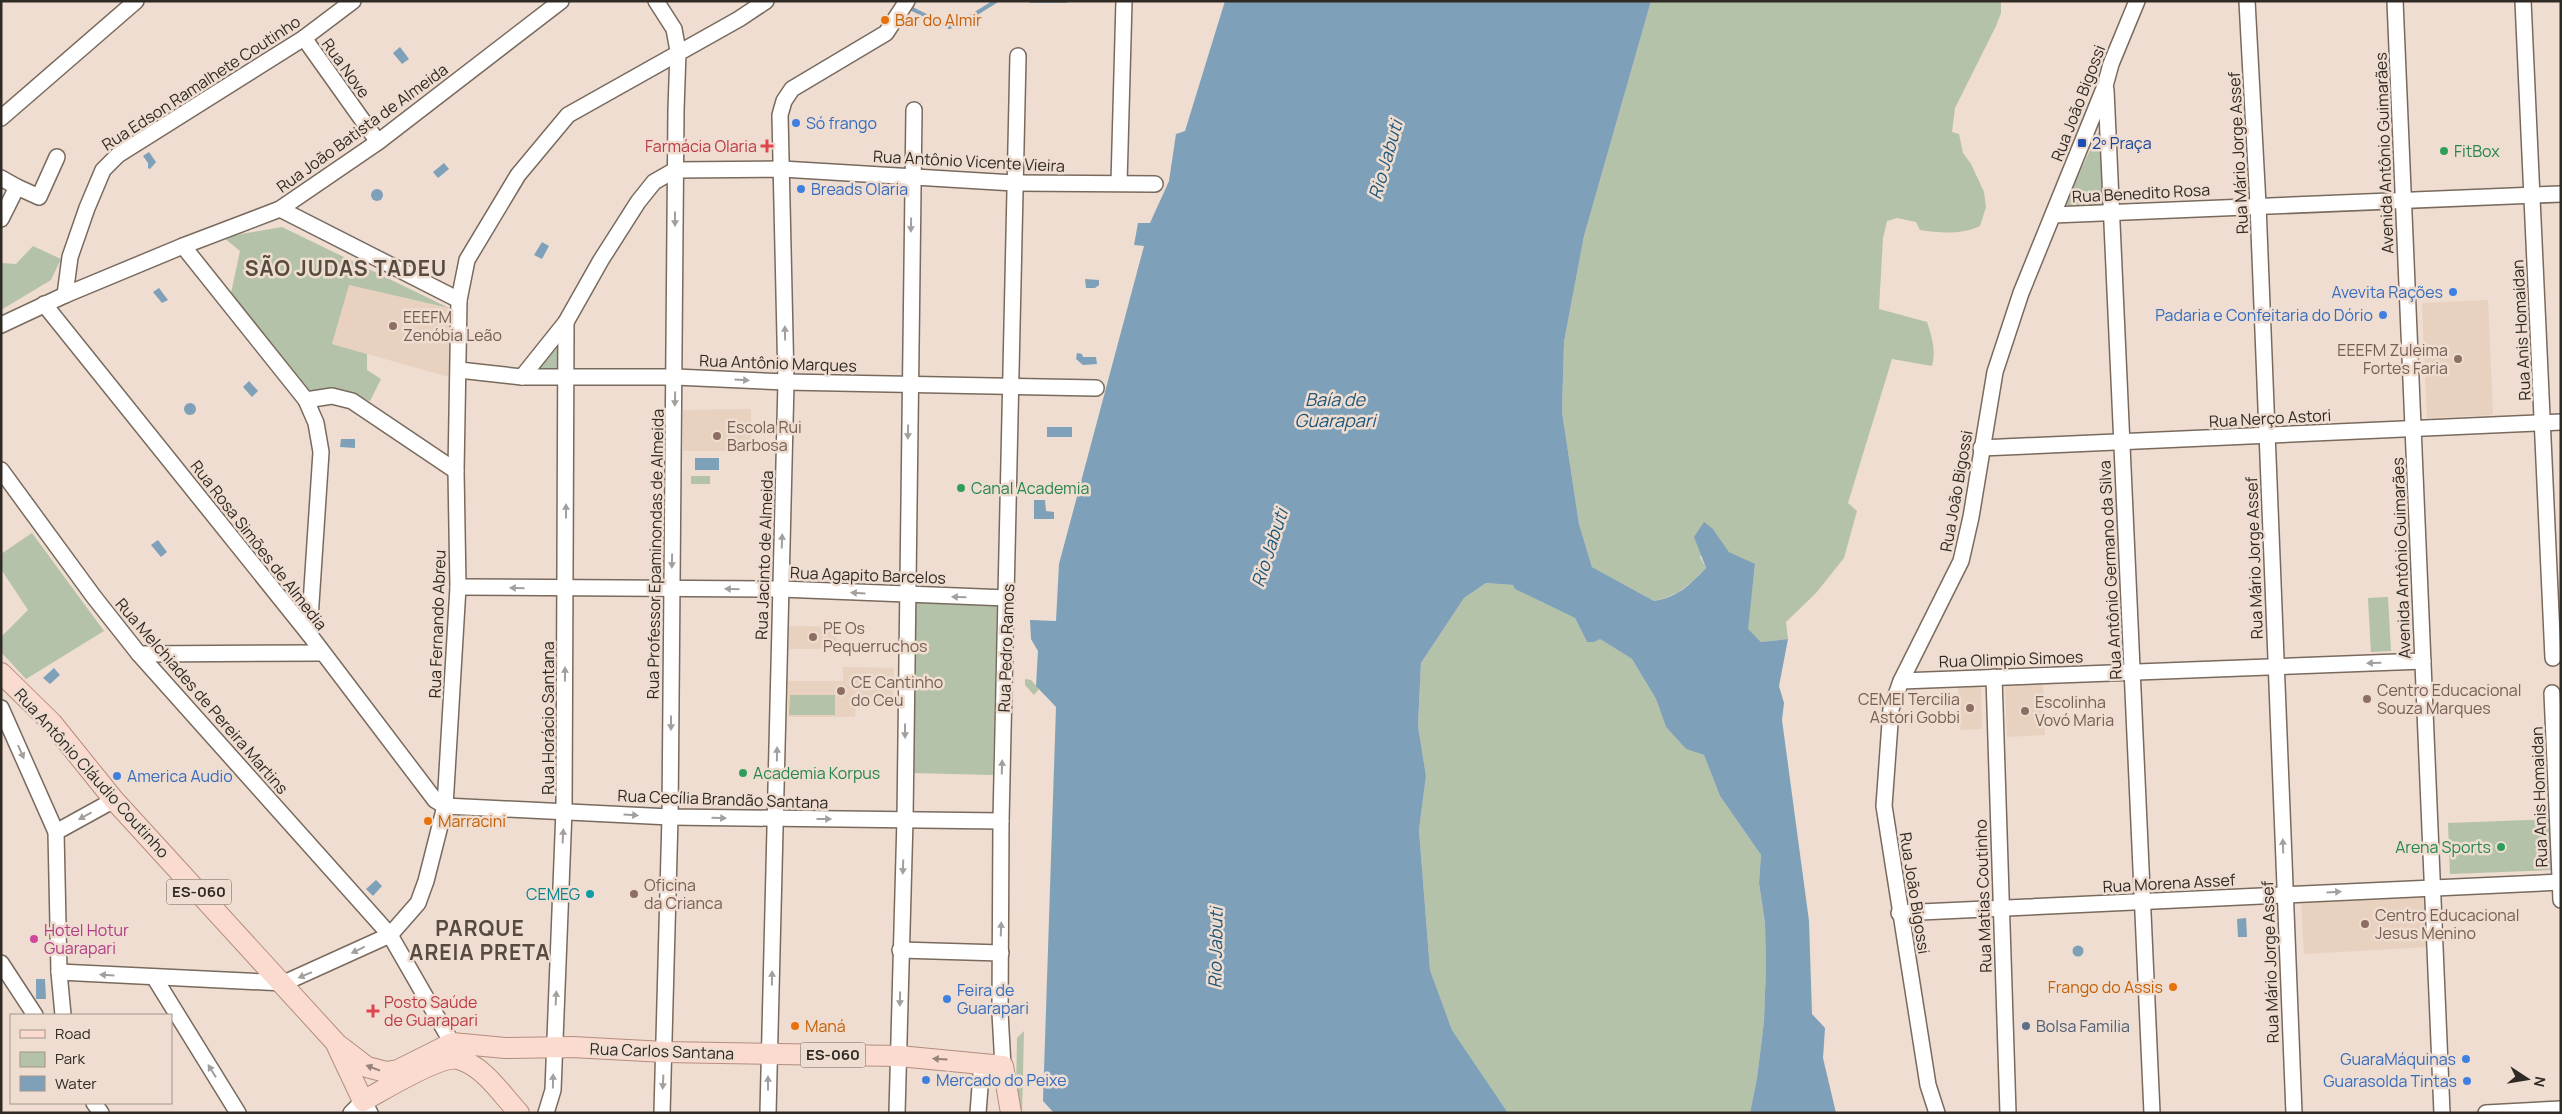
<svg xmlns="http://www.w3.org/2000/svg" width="2562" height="1114" font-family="Manrope,sans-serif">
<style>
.built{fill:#e8d1be}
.green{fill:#b4c2a9}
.water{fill:#7ea0b8}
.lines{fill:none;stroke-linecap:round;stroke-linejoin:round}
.stream{stroke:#7ea0b8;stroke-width:4}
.minor-casing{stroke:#796a5e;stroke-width:18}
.major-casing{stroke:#b38d7e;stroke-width:22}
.minor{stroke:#fff;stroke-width:15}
.major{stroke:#fbdbcf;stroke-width:20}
.oneway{fill:#a29f9c}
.oneway2{fill:#96827a}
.food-dot{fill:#e8710a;stroke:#eeddd0;stroke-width:2}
.shop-dot{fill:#3f7fe0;stroke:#eeddd0;stroke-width:2}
.transit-dot{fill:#1a4fb4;stroke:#eeddd0;stroke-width:2}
.health-dot{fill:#e0444e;stroke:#eeddd0;stroke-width:2}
.leisure-dot{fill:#2e9e5b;stroke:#eeddd0;stroke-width:2}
.education-dot{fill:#8d6e63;stroke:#eeddd0;stroke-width:2}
.culture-dot{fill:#0f9aa8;stroke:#eeddd0;stroke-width:2}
.hotel-dot{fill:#d1479c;stroke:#eeddd0;stroke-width:2}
.service-dot{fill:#5c6f8a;stroke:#eeddd0;stroke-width:2}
.labels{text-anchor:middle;stroke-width:5;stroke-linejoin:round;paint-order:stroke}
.shield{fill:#eeddd0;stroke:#696058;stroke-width:1}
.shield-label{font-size:15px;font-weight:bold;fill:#302a24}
.food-label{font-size:16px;fill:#c56008;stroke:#eeddd0;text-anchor:start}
.street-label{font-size:16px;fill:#302a24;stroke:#eeddd0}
.shop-label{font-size:16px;fill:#366cbe;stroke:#eeddd0;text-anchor:start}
.transit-label{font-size:16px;fill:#164399;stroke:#eeddd0;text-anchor:start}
.health-label{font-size:16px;fill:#be3a42;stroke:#eeddd0;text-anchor:end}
.leisure-label{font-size:16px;fill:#27864d;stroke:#eeddd0;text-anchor:start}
.education-label{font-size:16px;fill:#785e54;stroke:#eeddd0;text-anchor:start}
.culture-label{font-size:16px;fill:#0d838f;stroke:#eeddd0;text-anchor:end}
.hotel-label{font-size:16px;fill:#b23c85;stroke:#eeddd0;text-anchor:start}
.service-label{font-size:16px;fill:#4e5e75;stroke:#eeddd0;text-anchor:start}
.water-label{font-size:18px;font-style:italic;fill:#1e5679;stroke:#eeddd0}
.district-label{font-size:21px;font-weight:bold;letter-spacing:1px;fill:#574a3f;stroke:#eeddd0}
</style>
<rect width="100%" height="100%" fill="#eeddd0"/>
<g class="built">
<path d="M349,285L449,308V377L332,344Z"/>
<path d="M2488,300L2493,415L2427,418L2422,303Z"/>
<path d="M751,409V451H683V410Z"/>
<path d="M789,626L836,627L837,649H789Z"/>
<path d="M843,667L894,668L893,703L856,702L855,717H788V681H843Z"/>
<path d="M2043,684L2045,735L2007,737L2005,686Z"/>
<path d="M1981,686L1982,729L1960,730L1958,688Z"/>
<path d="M2426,895L2429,947L2304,954L2301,901Z"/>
</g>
<g class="green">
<path d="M1651,1H2001V13L1996,26L1955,108L1952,132L1959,134L1963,153L1971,164L1984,192L1986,207L1980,226C1961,235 1940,233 1920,230L1916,222L1897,218L1887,221L1883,238L1879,309L1927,322C1932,337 1936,349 1932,366L1892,359L1848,503L1857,511L1844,558L1816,593L1786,622L1788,639L1761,642L1747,629L1755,565L1729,552L1713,529L1700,557L1706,568C1687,586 1680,595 1654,601L1592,567L1579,524L1562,412L1564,342L1584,236Z"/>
<path d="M2100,129L2107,208H2063Z"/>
<path d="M282,227L449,308L349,285L332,344L367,354V370L381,379L370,401L341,390L310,393L230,298L240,251L223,237Z"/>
<path d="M33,246L61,259L51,280L1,310V263L16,264Z"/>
<path d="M559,340V370L536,372Z"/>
<rect x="691" y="476" width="19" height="8"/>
<path d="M32,533L104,631L26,679L1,652V637L28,610L1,569V554Z"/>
<path d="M1486,583L1513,585L1516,589L1575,618L1587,642L1600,639L1632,659L1656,699L1666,727L1686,749L1704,755L1720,796L1761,855L1759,883L1765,923L1766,966L1764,1021L1757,1078L1750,1113H1508L1452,1030L1430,970L1419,830L1426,776L1418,726L1421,663L1464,598Z"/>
<path d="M2388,597L2391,651L2371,652L2368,598Z"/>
<path d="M915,603L997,604L993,775L911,773Z"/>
<path d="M1025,679L1031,680L1039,689L1034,695L1025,685Z"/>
<path d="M790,695H835V715H789Z"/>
<path d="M2553,819L2554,870L2450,874L2448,823Z"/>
<path d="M1024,1031L1022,1113H1021L1016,1096L1017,1038Z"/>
</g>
<g class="water">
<path d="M1225,1H1651L1584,236L1564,342L1562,412L1579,524L1592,567L1654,601C1680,596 1688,586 1706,568L1694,537L1704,522L1713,529L1729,552L1755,564L1748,629L1761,642L1788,639L1779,686L1784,703L1782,720L1809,921L1812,1014L1825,1028L1823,1058L1836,1113H1750L1757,1078L1764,1021L1766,966L1765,923L1759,883L1761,855L1720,796L1704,755L1686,749L1666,727L1656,699L1632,659L1600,639L1594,642H1587L1575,618L1515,589L1513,585L1486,583L1464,598L1421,663L1418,726L1426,776L1419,830L1430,970L1452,1030L1508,1113H1054L1043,1101L1056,707L1036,686L1038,651L1031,639L1030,620L1056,621L1059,564L1144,246L1134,245L1138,223H1150L1169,181L1176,134L1185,131Z"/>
<path d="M400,47L409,59L402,64L393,53Z"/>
<path d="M149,152L156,162L150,169L148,168V163L143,156Z"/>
<path d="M444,163L449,169L438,178L433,172Z"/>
<circle cx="377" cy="195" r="6"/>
<path d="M542,242L549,246L542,259L534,255Z"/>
<path d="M1085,279L1099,280V285L1095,288H1086Z"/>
<path d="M159,288L168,300L162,303L153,292Z"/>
<path d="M1077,353L1082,354L1083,357H1096L1097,364L1083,365L1076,359Z"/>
<path d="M249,381L258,391L252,397L243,387Z"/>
<circle cx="190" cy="409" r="6"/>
<rect x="1047" y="427" width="25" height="10"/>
<path d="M341,439H355V448L340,447Z"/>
<rect x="695" y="458" width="24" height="12"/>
<path d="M1034,500H1045L1046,511L1054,512V519H1034Z"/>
<path d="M158,540L167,552L161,557L151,545Z"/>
<path d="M54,668L60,675L50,684L43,678Z"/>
<path d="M376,880L382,886L373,896L366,889Z"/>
<path d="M2246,918L2247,937H2238L2237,919Z"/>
<circle cx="2078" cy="951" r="5.5"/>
<path d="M36,979H45L46,999H36Z"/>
</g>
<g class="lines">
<g class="stream">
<path d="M1031,1H1066"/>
<path d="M908,7L949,27L959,24L996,1"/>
</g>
<g class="minor-casing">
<g id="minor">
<path d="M656,1L674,29L678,51L676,110L670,817L662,1113"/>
<path d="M2247,1L2258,205L2294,1113"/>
<path d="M2395,1L2442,1113"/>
<path d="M2523,1L2553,658"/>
<path d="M304,38L378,142"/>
<path d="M2106,90L2152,1113"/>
<path d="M1,118L136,1"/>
<path d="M1,178L17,187L1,219"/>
<path d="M1119,183L1124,1"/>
<path d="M17,187L39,197L57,157"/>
<path d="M280,209L459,300"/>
<path d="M2053,215L2561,194"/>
<path d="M183,246L306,400L316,423L321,452L309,634"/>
<path d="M65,295L70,257L87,208L103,170L118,155L304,38L353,1"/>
<path d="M44,304L309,634L435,800L445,806L670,817L1001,821"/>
<path d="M1,325L65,295L183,246L280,209L378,142L561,1"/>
<path d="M459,370L522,377H675L786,382L1096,388"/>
<path d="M522,377L566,322L601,260L638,202L654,182L675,170L782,169L1014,183L1155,184"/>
<path d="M306,400L332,396L352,401L456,471"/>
<path d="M1981,448L2561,422"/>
<path d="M1,470L94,597L139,654L390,935L452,1043"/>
<path d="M458,587L781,589L1007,598"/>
<path d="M139,654L321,653"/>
<path d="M1994,677L2008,1113"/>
<path d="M1901,681L2423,661"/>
<path d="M2552,693L2561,900"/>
<path d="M1,708L56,832L59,972L63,1015"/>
<path d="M56,832L114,800"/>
<path d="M1899,913L2561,882"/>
<path d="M900,950L1001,953"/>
<path d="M1,963L35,1015"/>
<path d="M59,972L284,983L390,935L418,903L426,881L445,806L458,587L456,471L459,300L467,260L518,175L568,115L739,19L766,1"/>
<path d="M154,977L238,1113"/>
<path d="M1003,1066L1000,1013L1001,821L1018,56"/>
<path d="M94,1103L101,1113"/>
<path d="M351,1113L363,1101L370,1113"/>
<path d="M546,1113L553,1090L564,810L566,322"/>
<path d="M768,1113L786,382L780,115L784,101L792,89L886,33L907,1"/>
<path d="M897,1113L905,819L914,110"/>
<path d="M978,1113L981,1074"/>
<path d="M1937,1113L1928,1085L1884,806L1891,709L1901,681L1961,561L1971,517L1995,372L2021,293L2105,86L2111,64L2137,1"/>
<path d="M2486,1113L2561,1109"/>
</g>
</g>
<g class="major-casing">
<g id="major">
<path d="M1,673L52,723L114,800L337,1044L367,1067L386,1072L398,1070L452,1043L505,1048L572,1047L665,1052L899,1056L1003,1066L1011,1113"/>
<path d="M337,1046L363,1101C382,1091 439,1055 458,1059C483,1065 502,1095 519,1113"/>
</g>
</g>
<use href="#minor" class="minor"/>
<use href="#major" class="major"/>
</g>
<defs><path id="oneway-solid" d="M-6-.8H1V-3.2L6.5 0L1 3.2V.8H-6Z" transform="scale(1.25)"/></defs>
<g class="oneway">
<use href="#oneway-solid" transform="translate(675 219) rotate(90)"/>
<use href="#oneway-solid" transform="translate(911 225) rotate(91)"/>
<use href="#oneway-solid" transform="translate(785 333) rotate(-91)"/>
<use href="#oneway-solid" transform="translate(742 380) rotate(3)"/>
<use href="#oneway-solid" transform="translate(675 399) rotate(91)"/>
<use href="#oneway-solid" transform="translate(908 432) rotate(91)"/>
<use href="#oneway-solid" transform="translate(566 511) rotate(-90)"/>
<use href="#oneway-solid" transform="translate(782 541) rotate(-88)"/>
<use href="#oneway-solid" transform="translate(672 561) rotate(91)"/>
<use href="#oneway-solid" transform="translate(517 588) rotate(-179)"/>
<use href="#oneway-solid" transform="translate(732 589) rotate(-179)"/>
<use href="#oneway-solid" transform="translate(858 593) rotate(-177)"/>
<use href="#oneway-solid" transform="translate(959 597) rotate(-178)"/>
<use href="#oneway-solid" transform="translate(2374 663) rotate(178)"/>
<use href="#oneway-solid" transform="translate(565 674) rotate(-90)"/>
<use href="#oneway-solid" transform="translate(671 723) rotate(90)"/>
<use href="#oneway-solid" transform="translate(905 731) rotate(90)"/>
<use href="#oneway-solid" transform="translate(21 752) rotate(66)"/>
<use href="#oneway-solid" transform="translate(777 754) rotate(-89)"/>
<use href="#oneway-solid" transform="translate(1002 767) rotate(-88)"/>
<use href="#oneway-solid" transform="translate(631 815) rotate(4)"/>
<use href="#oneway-solid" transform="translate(85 816) rotate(151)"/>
<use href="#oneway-solid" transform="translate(719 818) rotate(2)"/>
<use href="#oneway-solid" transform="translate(824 819)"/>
<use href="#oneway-solid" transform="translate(563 836) rotate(-87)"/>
<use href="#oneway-solid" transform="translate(2283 846) rotate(-92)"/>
<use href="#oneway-solid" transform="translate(903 867) rotate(92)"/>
<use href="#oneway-solid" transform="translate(2334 892) rotate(-3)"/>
<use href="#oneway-solid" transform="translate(1001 929) rotate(-88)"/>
<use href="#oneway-solid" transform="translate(358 950) rotate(154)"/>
<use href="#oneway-solid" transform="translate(107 975) rotate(-177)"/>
<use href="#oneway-solid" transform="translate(305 975) rotate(157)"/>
<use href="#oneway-solid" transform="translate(772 978) rotate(-89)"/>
<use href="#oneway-solid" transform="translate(556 998) rotate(-87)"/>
<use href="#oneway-solid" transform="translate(900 999) rotate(91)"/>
<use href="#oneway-solid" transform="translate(212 1071) rotate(-122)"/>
<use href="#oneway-solid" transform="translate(553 1081) rotate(-89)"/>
<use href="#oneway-solid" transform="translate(663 1082) rotate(93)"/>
<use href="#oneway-solid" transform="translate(768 1083) rotate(-90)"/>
</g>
<g class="oneway2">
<use href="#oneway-solid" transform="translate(940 1059) rotate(-176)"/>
<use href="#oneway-solid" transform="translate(373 1068) rotate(-159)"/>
</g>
<g class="food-dot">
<circle cx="885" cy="20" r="5"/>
<circle cx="428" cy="821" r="5"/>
<circle cx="2173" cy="987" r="5"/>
<circle cx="795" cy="1026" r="5"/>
</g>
<g class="shop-dot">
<circle cx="796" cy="123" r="5"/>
<circle cx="801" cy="189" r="5"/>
<circle cx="2453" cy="292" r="5"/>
<circle cx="2383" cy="315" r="5"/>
<circle cx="117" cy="776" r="5"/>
<circle cx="947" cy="999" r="5"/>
<circle cx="2466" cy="1059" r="5"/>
<circle cx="926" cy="1080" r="5"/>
<circle cx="2467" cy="1081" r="5"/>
</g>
<rect class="transit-dot" x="2077" y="138" width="10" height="10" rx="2.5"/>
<g class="health-dot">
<path d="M764.5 138.5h5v5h5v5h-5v5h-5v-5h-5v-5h5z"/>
<path d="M370.5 1003.5h5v5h5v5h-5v5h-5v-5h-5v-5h5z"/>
</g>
<g class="leisure-dot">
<circle cx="2444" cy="151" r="5"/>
<circle cx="961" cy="488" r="5"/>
<circle cx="743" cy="773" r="5"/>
<circle cx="2501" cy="847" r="5"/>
</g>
<g class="education-dot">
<circle cx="393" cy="326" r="5"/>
<circle cx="2458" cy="359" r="5"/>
<circle cx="717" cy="436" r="5"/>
<circle cx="813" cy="637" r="5"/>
<circle cx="841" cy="691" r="5"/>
<circle cx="2367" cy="699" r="5"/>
<circle cx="1970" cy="708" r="5"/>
<circle cx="2025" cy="711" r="5"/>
<circle cx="634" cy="894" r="5"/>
<circle cx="2365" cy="924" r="5"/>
</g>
<circle class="culture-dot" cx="590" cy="894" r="5"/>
<circle class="hotel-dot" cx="34" cy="939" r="5"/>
<circle class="service-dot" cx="2026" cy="1026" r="5"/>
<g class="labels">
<g class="shield">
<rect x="166.5" y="879.5" width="65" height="25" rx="4"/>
<rect x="800.5" y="1042.5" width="65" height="25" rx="4"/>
</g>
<g class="shield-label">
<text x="199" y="897">ES-060</text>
<text x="833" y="1060">ES-060</text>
</g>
<g class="food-label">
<text x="895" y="26">Bar do Almir</text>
<text x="438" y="827">Marracini</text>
<text x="2163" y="993" text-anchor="end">Frango do Assis</text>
<text x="805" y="1032">Maná</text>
</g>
<g class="street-label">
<text transform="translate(346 68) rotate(54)" y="6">Rua Nove</text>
<text transform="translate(201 83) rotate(-33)" y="6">Rua Edson Ramalhete Coutinho</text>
<text transform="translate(2078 103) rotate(-69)" y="6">Rua João Bigossi</text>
<text transform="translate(362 128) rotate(-36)" y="6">Rua João Batista de Almeida</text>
<text transform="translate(2238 153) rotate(-93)" y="6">Rua Mário Jorge Assef</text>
<text transform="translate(2384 153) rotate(-92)" y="6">Avenida Antônio Guimarães</text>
<text transform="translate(969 161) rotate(3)" y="6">Rua Antônio Vicente Vieira</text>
<text transform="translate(2141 193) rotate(-3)" y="6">Rua Benedito Rosa</text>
<text transform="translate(2521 330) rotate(-93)" y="6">Rua Anis Homaidan</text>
<text transform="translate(778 363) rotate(2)" y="6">Rua Antônio Marques</text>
<text transform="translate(2270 418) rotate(-3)" y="6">Rua Nerço Astori</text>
<text transform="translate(1956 491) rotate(-80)" y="6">Rua João Bigossi</text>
<text transform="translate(259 545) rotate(52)" y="6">Rua Rosa Simões de Almedia</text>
<text transform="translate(655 554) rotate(-89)" y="6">Rua Professor Epaminondas de Almeida</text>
<text transform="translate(764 555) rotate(-88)" y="6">Rua Jacinto de Almeida</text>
<text transform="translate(2254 558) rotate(-92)" y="6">Rua Mário Jorge Assef</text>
<text transform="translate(2401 558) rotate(-92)" y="6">Avenida Antônio Guimarães</text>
<text transform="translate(2110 570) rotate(-93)" y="6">Rua Antônio Germano da Silva</text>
<text transform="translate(868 575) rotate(2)" y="6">Rua Agapito Barcelos</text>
<text transform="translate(437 624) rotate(-88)" y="6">Rua Fernando Abreu</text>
<text transform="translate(1006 648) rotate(-88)" y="6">Rua Pedro Ramos</text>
<text transform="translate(2011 659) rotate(-2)" y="6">Rua Olimpio Simoes</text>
<text transform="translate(202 696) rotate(49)" y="6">Rua Melchiades de Pereira Martins</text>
<text transform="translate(548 718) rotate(-90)" y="6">Rua Horácio Santana</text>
<text transform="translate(92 773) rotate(48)" y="6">Rua Antônio Cláudio Coutinho</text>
<text transform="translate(2539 797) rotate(-92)" y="6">Rua Anis Homaidan</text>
<text transform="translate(723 799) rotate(2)" y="6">Rua Cecília Brandão Santana</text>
<text transform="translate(2169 883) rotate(-3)" y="6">Rua Morena Assef</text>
<text transform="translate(1915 893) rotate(81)" y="6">Rua João Bigossi</text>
<text transform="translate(1983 896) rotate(-92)" y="6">Rua Matias Coutinho</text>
<text transform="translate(2270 962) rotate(-92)" y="6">Rua Mário Jorge Assef</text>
<text transform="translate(662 1051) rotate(2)" y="6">Rua Carlos Santana</text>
</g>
<g class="shop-label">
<text x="806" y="129">Só frango</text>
<text x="811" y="195">Breads Olaria</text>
<text x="2443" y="298" text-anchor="end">Avevita Rações</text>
<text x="2373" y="321" text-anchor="end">Padaria e Confeitaria do Dório</text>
<text x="127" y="782">America Audio</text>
<text x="957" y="996">Feira de<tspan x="957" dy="18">Guarapari</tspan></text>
<text x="2456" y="1065" text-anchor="end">GuaraMáquinas</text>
<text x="936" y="1086">Mercado do Peixe</text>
<text x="2457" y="1087" text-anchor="end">Guarasolda Tintas</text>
</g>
<g class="transit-label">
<text x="2092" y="149">2º Praça</text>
</g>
<g class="health-label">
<text x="757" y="152">Farmácia Olaria</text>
<text x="384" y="1008" text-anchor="start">Posto Saúde<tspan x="384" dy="18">de Guarapari</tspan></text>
</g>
<g class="leisure-label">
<text x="2454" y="157">FitBox</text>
<text x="971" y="494">Canal Academia</text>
<text x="753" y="779">Academia Korpus</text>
<text x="2491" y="853" text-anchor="end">Arena Sports</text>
</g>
<g class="education-label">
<text x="403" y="323">EEEFM<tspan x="403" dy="18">Zenóbia Leão</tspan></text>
<text x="2448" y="356" text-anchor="end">EEEFM Zuleima<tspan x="2448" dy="18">Fortes Faria</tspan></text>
<text x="727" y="433">Escola Rui<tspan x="727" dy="18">Barbosa</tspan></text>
<text x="823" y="634">PE Os<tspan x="823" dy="18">Pequerruchos</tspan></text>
<text x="851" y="688">CE Cantinho<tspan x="851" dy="18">do Ceu</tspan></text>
<text x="2377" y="696">Centro Educacional<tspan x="2377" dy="18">Souza Marques</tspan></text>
<text x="1960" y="705" text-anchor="end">CEMEI Tercilia<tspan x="1960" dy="18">Astori Gobbi</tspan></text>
<text x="2035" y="708">Escolinha<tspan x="2035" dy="18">Vovó Maria</tspan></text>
<text x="644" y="891">Oficina<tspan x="644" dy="18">da Crianca</tspan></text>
<text x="2375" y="921">Centro Educacional<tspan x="2375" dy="18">Jesus Menino</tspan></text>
</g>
<g class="culture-label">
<text x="580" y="900">CEMEG</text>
</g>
<g class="hotel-label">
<text x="44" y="936">Hotel Hotur<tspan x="44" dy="18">Guarapari</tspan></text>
</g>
<g class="service-label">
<text x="2036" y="1032">Bolsa Familia</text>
</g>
<g class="water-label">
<text transform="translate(1386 160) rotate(-74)" y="6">Rio Jabuti</text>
<text x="1335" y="406">Baía de<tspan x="1335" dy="21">Guarapari</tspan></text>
<text transform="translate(1270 548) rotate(-72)" y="6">Rio Jabuti</text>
<text transform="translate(1216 948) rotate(-89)" y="6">Rio Jabuti</text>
</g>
<g class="district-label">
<text x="346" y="276">SÃO JUDAS TADEU</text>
<text x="480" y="936">PARQUE<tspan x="480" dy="24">AREIA PRETA</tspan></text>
</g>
</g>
<rect width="2562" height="1114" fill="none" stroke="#302a24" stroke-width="5"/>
<rect x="10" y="1014" width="162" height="90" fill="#eeddd0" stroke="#a2958b"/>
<rect x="20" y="1030" width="25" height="8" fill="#fbdbcf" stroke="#a2958b"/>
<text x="55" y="1039" font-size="15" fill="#302a24">Road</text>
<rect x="20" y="1052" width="25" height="15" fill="#b4c2a9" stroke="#a2958b"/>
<text x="55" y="1064" font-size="15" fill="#302a24">Park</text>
<rect x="20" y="1076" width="25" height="15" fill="#7ea0b8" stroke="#a2958b"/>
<text x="55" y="1089" font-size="15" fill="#302a24">Water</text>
<g transform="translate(2527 1079) rotate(102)" stroke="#eeddd0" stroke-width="4" paint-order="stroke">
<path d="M0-4L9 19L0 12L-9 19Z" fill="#302a24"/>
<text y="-8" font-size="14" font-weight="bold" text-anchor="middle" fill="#302a24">N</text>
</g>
</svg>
